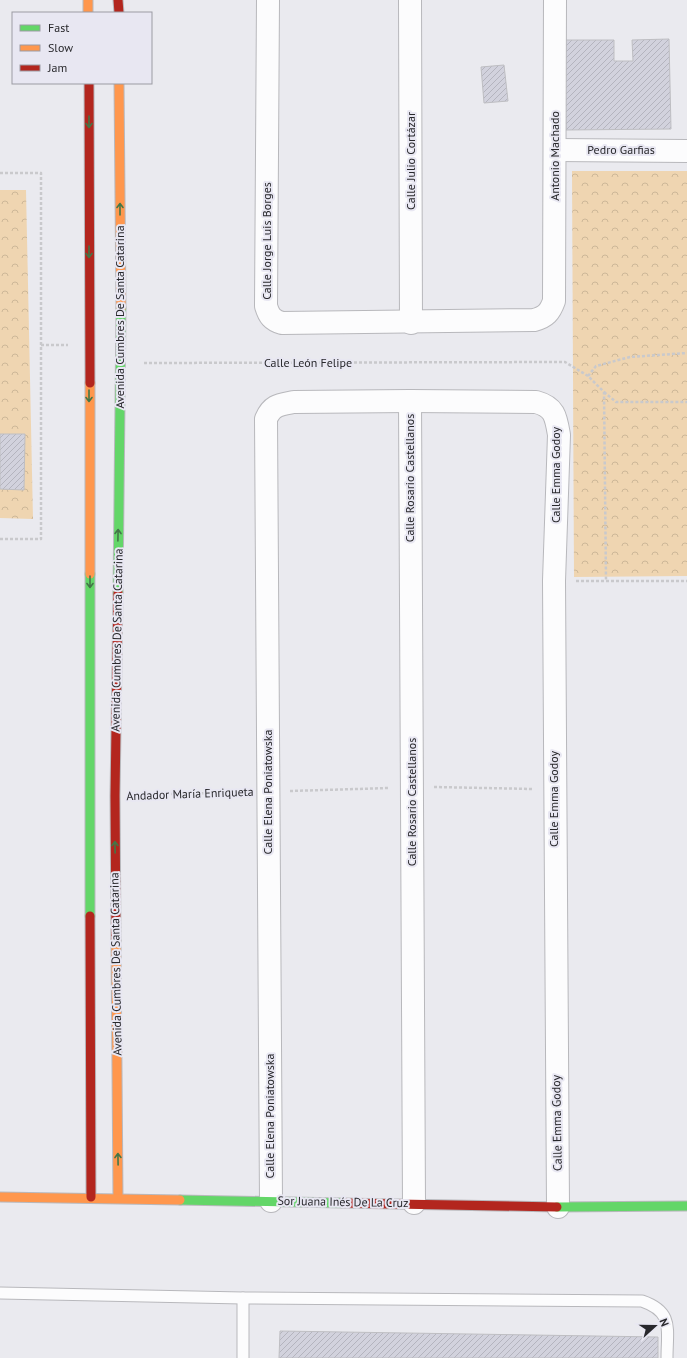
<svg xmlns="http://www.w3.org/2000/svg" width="687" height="1358" font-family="'PT Sans',sans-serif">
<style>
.park{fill:url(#park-crowns)}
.building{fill:url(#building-hatch);stroke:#bebec2}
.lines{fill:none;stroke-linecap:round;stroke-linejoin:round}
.lane-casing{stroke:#b8b8bc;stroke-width:13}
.street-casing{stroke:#b8b8bc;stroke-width:24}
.fast-casing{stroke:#b8b8bc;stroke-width:11}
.slow-casing{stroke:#b8b8bc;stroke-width:11}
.jam-casing{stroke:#b8b8bc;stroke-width:11}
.path{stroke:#c9c9cc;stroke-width:2.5;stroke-dasharray:3 2;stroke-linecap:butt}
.lane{stroke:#fcfcfd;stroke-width:11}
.street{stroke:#fcfcfd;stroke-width:22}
.fast{stroke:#63d668;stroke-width:9}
.slow{stroke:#ff974d;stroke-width:9}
.jam{stroke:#b3261e;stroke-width:9}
.oneway{stroke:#437647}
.labels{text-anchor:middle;stroke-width:4;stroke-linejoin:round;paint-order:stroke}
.street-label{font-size:12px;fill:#28282c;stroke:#e8e7f2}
</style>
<defs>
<pattern id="park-crowns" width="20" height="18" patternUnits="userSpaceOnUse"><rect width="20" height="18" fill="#efd5b1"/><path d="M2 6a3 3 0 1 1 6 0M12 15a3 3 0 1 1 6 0" fill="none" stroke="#cdb798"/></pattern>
<pattern id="building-hatch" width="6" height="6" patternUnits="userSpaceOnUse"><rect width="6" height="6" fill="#d2d2dd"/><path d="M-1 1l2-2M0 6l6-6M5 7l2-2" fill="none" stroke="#b4b4be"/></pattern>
</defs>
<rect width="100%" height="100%" fill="#eaeaef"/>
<g class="park">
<path d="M572,171H687V576L574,577Z"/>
<path d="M0,190H26L33,519L0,518Z"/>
</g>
<g class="building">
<path d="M669,39L671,129L566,130L564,40H614V61H633L632,40Z"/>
<path d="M504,65L508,101L484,103L481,67Z"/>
<path d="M0,434H25L24,490L0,489Z"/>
<path d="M280,1331L658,1337V1358H279Z"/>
</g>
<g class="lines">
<g class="lane-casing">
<g id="lane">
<path d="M0,1293L243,1298L642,1301C674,1312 667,1329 667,1358"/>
<path d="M243,1358V1298"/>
</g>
</g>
<g class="street-casing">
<g id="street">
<path d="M268,0L266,306C269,316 272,320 282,323L534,320C546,317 550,312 554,301L555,0"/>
<path d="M410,0L411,323"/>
<path d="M556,150L687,151"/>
<path d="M410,401L414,1203"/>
<path d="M271,1201L266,419C272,405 279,405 294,402L410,401L536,402C555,407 556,417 559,435L554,581L558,1207"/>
</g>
</g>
<g class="fast-casing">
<g id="fast">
<path d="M90,574V916"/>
<path d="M118,593L121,308"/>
<path d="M180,1200L342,1203"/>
<path d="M557,1207L687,1206"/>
</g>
</g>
<g class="slow-casing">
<g id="slow">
<path d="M88,0V13"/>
<path d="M119,83L121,308"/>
<path d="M90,383V574"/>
<path d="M116,940L118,1198"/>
<path d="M0,1197L180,1200"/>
</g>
</g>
<g class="jam-casing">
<g id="jam">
<path d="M118,0L119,13"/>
<path d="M89,83L90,383"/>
<path d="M90,916L91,1197"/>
<path d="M116,940L115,796L118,593"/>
<path d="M342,1203L557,1207"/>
</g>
</g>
<g class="path">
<path d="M0,173H41V539H0"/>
<path d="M41,345H68"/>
<path d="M144,363L565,362L588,376L604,392L606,581"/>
<path d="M588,376L596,366L630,357L687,353"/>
<path d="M604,392L616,402H687"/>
<path d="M576,581H687"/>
<path d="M434,787L533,789"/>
<path d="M290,791L389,788"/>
<path d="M136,795L245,792"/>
</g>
<use href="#lane" class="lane"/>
<use href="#street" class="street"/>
<use href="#fast" class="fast"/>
<use href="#slow" class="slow"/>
<use href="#jam" class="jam"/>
</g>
<defs><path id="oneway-shaft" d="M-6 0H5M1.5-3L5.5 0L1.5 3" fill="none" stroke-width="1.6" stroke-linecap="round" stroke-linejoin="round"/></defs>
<g class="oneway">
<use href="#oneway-shaft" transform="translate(89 122) rotate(90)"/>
<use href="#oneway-shaft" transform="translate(120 209) rotate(-90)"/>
<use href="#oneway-shaft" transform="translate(89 252) rotate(90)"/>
<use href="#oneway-shaft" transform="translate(89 396) rotate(90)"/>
<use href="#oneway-shaft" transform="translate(118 535) rotate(-89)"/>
<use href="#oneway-shaft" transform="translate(90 582) rotate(90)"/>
<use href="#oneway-shaft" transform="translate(115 847) rotate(-91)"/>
<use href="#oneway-shaft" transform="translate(118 1159) rotate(-91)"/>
</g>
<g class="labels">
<g class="street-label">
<text x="621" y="154">Pedro Garfias</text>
<text transform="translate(555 156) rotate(-90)" y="4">Antonio Machado</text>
<text transform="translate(411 161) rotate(-90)" y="4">Calle Julio Cortázar</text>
<text transform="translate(267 241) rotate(-90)" y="4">Calle Jorge Luis Borges</text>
<text transform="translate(120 317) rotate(-90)" y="4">Avenida Cumbres De Santa Catarina</text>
<text x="308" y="367">Calle León Felipe</text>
<text transform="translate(556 475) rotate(-90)" y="4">Calle Emma Godoy</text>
<text transform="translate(410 478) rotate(-90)" y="4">Calle Rosario Castellanos</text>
<text transform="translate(117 640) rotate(-89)" y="4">Avenida Cumbres De Santa Catarina</text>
<text transform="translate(268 792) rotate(-90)" y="4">Calle Elena Poniatowska</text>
<text transform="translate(190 794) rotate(-2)" y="4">Andador María Enriqueta</text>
<text transform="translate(554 799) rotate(-90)" y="4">Calle Emma Godoy</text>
<text transform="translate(412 802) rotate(-90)" y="4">Calle Rosario Castellanos</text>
<text transform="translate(116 964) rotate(-91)" y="4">Avenida Cumbres De Santa Catarina</text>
<text transform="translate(270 1116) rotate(-90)" y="4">Calle Elena Poniatowska</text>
<text transform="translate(557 1123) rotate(-91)" y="4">Calle Emma Godoy</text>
<text transform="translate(343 1202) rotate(1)" y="4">Sor Juana Inés De La Cruz</text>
</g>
</g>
<rect x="12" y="12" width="140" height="72" fill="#e8e7f2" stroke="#9b9ba3"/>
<rect x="20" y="25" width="20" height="6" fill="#63d668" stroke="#9b9ba3"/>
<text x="48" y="32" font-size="12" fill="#28282c">Fast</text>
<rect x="20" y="45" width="20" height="6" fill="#ff974d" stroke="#9b9ba3"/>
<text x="48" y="52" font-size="12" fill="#28282c">Slow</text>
<rect x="20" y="65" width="20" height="6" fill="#b3261e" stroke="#9b9ba3"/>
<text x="48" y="72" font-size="12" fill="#28282c">Jam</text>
<g transform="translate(655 1326) rotate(69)" stroke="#e8e7f2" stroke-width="3" paint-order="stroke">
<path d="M0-3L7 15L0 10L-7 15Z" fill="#28282c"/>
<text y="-6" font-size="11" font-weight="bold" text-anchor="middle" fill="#28282c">N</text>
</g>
</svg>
